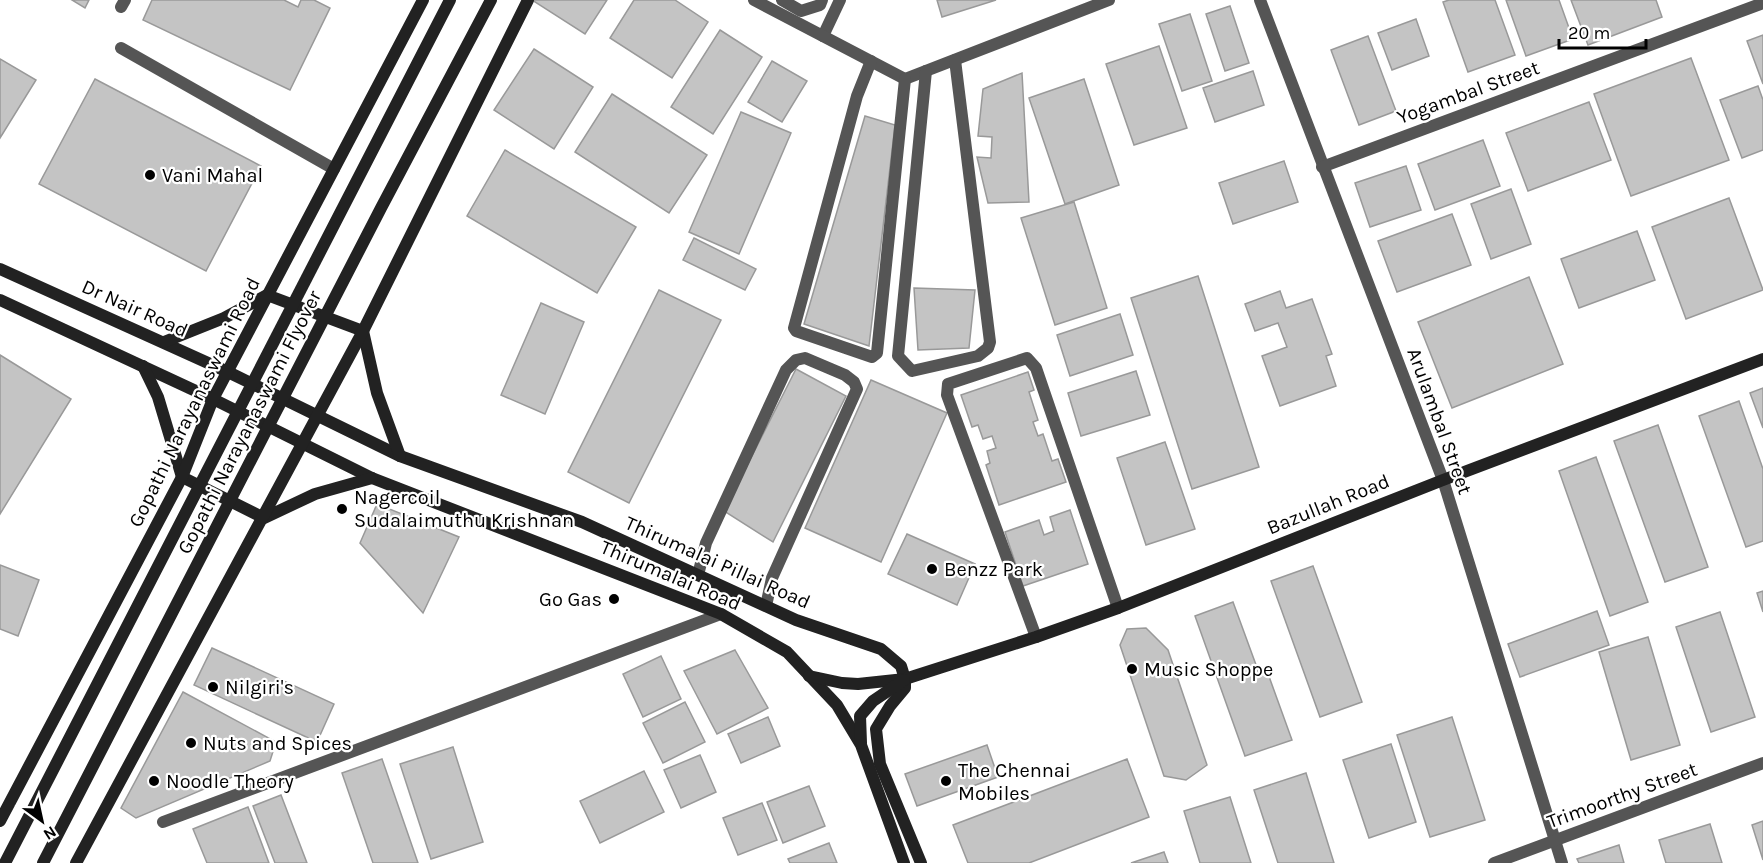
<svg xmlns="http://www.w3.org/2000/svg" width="1763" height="863" font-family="Karla,sans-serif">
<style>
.building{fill:#c4c4c4;stroke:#999;stroke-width:1.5}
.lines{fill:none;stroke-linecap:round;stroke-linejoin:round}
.service{stroke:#555;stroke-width:12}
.minor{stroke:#555;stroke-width:12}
.secondary{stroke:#222;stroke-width:12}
.poi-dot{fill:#000;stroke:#fff;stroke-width:2}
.labels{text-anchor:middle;stroke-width:4.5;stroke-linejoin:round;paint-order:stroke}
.street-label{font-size:20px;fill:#000;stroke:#fff}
.poi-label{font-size:20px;fill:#000;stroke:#fff;text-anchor:start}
</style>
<rect width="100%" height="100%" fill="#fff"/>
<g class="building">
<path d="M72,0H89L85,8Z"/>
<path d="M152,0H284L298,7L301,0H314L330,8L290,90L143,20Z"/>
<path d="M532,0H607L585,34Z"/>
<path d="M634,0H675L708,22L672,78L610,38Z"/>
<path d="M937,0H996L942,17Z"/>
<path d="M1449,0H1495L1515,55L1468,72L1443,2Z"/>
<path d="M1506,0H1559L1573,39L1526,56Z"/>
<path d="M1571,0H1656L1662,17L1588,45Z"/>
<path d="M1230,6L1249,63L1225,71L1206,14Z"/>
<path d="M1190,14L1212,81L1182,91L1159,24Z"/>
<path d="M1416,19L1429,56L1392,70L1378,33Z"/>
<path d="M720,30L762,57L713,134L671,107Z"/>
<path d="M1763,35V84L1747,41Z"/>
<path d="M1368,36L1396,111L1359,125L1331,50Z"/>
<path d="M1159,46L1187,128L1134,145L1106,64Z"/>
<path d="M534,49L593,87L554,149L494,110Z"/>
<path d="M1691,58L1729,160L1631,196L1594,94Z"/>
<path d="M0,59L36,80L0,138Z"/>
<path d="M772,61L807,81L782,122L748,102Z"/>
<path d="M1253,71L1264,105L1215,122L1203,88Z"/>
<path d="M1022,73L1029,202L988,203L977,157L991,158L992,137L978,136L983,89Z"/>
<path d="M95,79L261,166L206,271L39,184Z"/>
<path d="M1084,79L1119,185L1065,204L1029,98Z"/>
<path d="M1758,86L1763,100V150L1742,158L1720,100Z"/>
<path d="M612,94L707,155L669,213L575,152Z"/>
<path d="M1589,102L1611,160L1528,191L1506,133Z"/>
<path d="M741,112L791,133L739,254L689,232Z"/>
<path d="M865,116L895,125L869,346L804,324Z"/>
<path d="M1483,140L1500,186L1435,210L1418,164Z"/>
<path d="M505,150L636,227L597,293L467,216Z"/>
<path d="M1284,161L1298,202L1233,224L1219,183Z"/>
<path d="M1406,166L1421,210L1370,227L1355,183Z"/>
<path d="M1511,189L1531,244L1491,259L1471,204Z"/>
<path d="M1729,198L1763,290L1686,319L1652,227Z"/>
<path d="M1074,202L1107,308L1055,325L1021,218Z"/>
<path d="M1452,214L1471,265L1397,292L1378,241Z"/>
<path d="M1637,231L1655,280L1579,308L1561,259Z"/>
<path d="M694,238L756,269L745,290L683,260Z"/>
<path d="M1198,276L1259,467L1192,489L1131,298Z"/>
<path d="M1529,277L1563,364L1452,408L1418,322Z"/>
<path d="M914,288L975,290L969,348L918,350Z"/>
<path d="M659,290L721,320L629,503L568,472Z"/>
<path d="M1280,291L1286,308L1312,299L1332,354L1326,356L1336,386L1280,406L1262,356L1287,347L1278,323L1255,331L1245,304Z"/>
<path d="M541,303L584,322L545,414L501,395Z"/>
<path d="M1120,314L1133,355L1070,376L1057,335Z"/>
<path d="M0,355L71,399L0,514Z"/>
<path d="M796,369L846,396L773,542L724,511Z"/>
<path d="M1136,371L1150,415L1081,436L1068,393Z"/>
<path d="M1028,372L1034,390L1029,392L1038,420L1033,422L1038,436L1043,434L1052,461L1058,459L1066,482L999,505L986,465L990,463L987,451L996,448L992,436L983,439L978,425L972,427L961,395Z"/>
<path d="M871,380L947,413L881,562L805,528Z"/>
<path d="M1763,388V428L1750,393Z"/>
<path d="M1739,401L1763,469V541L1746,547L1699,416Z"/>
<path d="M1658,425L1708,567L1665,582L1614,441Z"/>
<path d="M1165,442L1195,529L1146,545L1117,458Z"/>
<path d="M1596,457L1648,602L1610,616L1559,471Z"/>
<path d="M377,504L459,537L423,613L360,543Z"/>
<path d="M1070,510L1088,564L1023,586L1005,532L1039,520L1044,535L1054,531L1050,517Z"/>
<path d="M907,534L975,564L957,605L888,574Z"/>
<path d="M0,565L39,580L18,636L0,629Z"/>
<path d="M1313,566L1362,702L1320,717L1271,581Z"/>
<path d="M1763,591V612L1757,593Z"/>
<path d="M1233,602L1259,673L1267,671L1292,740L1245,756L1195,616Z"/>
<path d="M1597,611L1609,645L1520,677L1508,644Z"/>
<path d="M1720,612L1755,717L1711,732L1676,627Z"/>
<path d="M1146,628L1168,650L1207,765L1186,780L1164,776L1120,645L1127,629Z"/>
<path d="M1648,637L1680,745L1631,760L1599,652Z"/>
<path d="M212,648L334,704L317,742L194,685Z"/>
<path d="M735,650L768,708L717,734L684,671Z"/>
<path d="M661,656L681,699L643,717L623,674Z"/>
<path d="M183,692L276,742L270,761L136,818L121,808Z"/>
<path d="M685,702L705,742L663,763L643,723Z"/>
<path d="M768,717L780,746L741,763L728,734Z"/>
<path d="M1452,717L1485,820L1430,837L1397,735Z"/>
<path d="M1391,744L1416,822L1369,838L1343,760Z"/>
<path d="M987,745L998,777L917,806L905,774Z"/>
<path d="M453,747L483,842L431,859L400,764Z"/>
<path d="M700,755L716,792L681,808L664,770Z"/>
<path d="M382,759L418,863H373L342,773Z"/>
<path d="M1127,759L1149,817L1029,863H968L953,825Z"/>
<path d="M644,771L664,812L600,843L580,801Z"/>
<path d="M1306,773L1334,863H1278L1254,790Z"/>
<path d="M809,786L825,826L783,843L767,802Z"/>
<path d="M281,795L307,863H275L253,806Z"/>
<path d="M1230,797L1251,863H1200L1184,811Z"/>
<path d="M762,803L777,840L738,855L723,818Z"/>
<path d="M248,807L269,863H207L193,829Z"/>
<path d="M1763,821V860L1752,825Z"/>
<path d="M1710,824L1722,863H1666L1659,840Z"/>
<path d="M829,843L837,863H790L788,859Z"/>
<path d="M1619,845L1624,863H1579L1577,859Z"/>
<path d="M1164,852L1168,863H1131Z"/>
</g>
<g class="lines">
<g class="service">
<path d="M782,0L801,11L820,5L822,0"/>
<path d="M823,36L840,0"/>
<path d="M121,48L334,169"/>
<path d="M698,575L706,543L786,370L796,360L805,358L845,375L854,382L857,389L772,578L766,606"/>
</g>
<g class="minor">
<path d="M754,0L905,79L1109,0"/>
<path d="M1260,0L1443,480L1562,863"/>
<path d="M121,7L125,0"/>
<path d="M871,61L857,96L794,328L796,331L872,357L877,353L905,79"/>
<path d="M926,71L898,356L912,371L978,356L988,348L990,342L955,60"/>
<path d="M1322,167L1763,3"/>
<path d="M1036,637L947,395L948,384L1027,358L1036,368L1118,608"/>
<path d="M163,822L721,614"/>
<path d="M1494,863L1763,763"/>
</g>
<g class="secondary">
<path d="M0,269L228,372L400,456L582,522L796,620L881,649L901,666L905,679V688L890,706L876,729L880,764L921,863"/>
<path d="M0,300L213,399L372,478L721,614L787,652L837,705L861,745L904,863"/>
<path d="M164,342L224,318L267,295L363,331L377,393L400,456"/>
<path d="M143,366L158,397L182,477L264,518L315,494L372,478"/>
<path d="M809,676L842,683L858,684L905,679L1036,637L1118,608L1443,480L1763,359"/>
<path d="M861,743L860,716L873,701L904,680"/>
<path d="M0,821L182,477L213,399L423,0"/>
<path d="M5,863L450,0"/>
<path d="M43,863L381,208L491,0"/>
<path d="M76,863L363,331L528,0"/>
</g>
</g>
<g class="poi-dot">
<circle cx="150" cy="175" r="6"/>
<circle cx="342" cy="509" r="6"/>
<circle cx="932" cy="569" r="6"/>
<circle cx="614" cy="599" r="6"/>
<circle cx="1132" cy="669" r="6"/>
<circle cx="213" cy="687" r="6"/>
<circle cx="191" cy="743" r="6"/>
<circle cx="154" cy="781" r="6"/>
<circle cx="946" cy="781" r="6"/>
</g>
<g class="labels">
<g class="street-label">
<text transform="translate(1468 92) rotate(-20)" y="7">Yogambal Street</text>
<text transform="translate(135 308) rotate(24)" y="7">Dr Nair Road</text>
<text transform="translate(194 402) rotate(-64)" y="7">Gopathi Narayanaswami Road</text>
<text transform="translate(1440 421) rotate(70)" y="7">Arulambal Street</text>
<text transform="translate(249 422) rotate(-63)" y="7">Gopathi Narayanaswami Flyover</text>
<text transform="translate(1328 504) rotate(-22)" y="7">Bazullah Road</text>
<text transform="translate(718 562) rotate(24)" y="7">Thirumalai Pillai Road</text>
<text transform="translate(671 575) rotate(23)" y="7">Thirumalai Road</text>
<text transform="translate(1622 795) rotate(-20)" y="7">Trimoorthy Street</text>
</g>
<g class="poi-label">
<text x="162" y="182">Vani Mahal</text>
<text x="354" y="504">Nagercoil<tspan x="354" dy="23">Sudalaimuthu Krishnan</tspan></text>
<text x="944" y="576">Benzz Park</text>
<text x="602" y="606" text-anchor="end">Go Gas</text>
<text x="1144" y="676">Music Shoppe</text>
<text x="225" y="694">Nilgiri's</text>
<text x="203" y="750">Nuts and Spices</text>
<text x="958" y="777">The Chennai<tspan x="958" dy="23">Mobiles</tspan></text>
<text x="166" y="788">Noodle Theory</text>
</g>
</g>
<g transform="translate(42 821) rotate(147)" stroke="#ffffff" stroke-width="4.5" paint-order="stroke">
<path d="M0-4.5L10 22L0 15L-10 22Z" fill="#000000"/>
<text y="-9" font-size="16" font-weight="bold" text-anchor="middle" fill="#000000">N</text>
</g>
<path d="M1559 39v9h87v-9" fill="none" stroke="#000000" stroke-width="3"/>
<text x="1568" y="39" font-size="18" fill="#000000" stroke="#ffffff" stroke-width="4.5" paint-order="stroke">20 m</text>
</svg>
